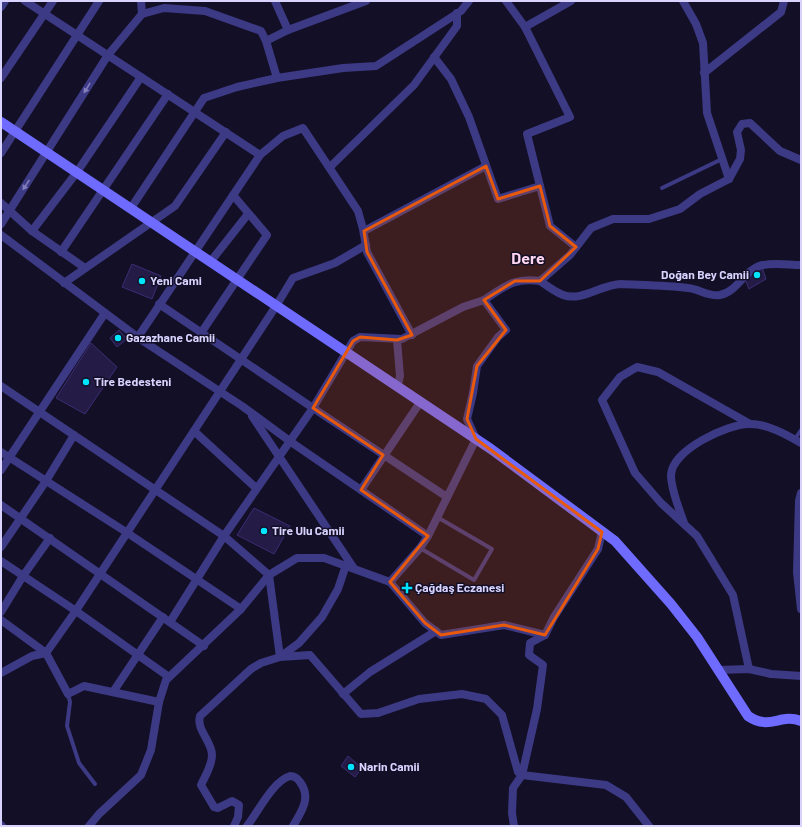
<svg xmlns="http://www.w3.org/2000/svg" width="802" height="827" font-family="Barlow,sans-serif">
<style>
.building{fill:#241b47;stroke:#3b2d73}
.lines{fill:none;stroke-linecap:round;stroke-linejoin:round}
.lane{stroke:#3d3a85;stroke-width:4}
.street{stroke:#3d3a85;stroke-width:8}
.secondary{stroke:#6f6bff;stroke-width:10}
.oneway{fill:#837fbc}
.marked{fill:#e8590c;fill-opacity:0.2;stroke:#e8590c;stroke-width:3;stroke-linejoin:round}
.poi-dot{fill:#00e5ff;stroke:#130f26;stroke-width:1.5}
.labels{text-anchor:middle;stroke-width:3;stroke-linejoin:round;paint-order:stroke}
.poi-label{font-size:12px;font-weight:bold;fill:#d9d4ff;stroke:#130f26;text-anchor:start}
.district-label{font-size:16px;font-weight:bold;fill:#ffd6f0;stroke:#130f26}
</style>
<rect width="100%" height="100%" fill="#130f26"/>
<g class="building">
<path d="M132,264L161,276L152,299L122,287Z"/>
<path d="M762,267L766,279L749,289L745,279Z"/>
<path d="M119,330L127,339L117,347L110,338Z"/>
<path d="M91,343L117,367L85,414L56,398Z"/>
<path d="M254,508L290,526L274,554L237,535Z"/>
<path d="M348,756L362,768L355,777L341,766Z"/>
</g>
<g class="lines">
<g class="lane">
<path d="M662,188L722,159"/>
<path d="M795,439L801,430"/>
<path d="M420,548L474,580L492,549L437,517"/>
<path d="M68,694L70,702L67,726L79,763L95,784"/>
</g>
<g class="street">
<path d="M25,1L260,155"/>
<path d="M141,1L142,14"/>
<path d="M275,1L288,30"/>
<path d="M506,1L525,27L570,117L527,134L550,226L576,247"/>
<path d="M683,1L696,24L703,43L707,113L729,179"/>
<path d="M1,7L5,1"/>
<path d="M525,27L571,1"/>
<path d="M266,41L288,30L366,1"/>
<path d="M434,57L451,79L469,117L498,199L540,186"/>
<path d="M704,73L781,12L784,1"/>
<path d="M1,78L53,1"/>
<path d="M1,153L99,1"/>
<path d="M330,167L414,85L457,26V13"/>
<path d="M1,203L32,231L85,268"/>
<path d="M131,208L204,98L237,87L277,78L343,68L376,66L461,11L469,1"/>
<path d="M1,224L108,55L142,14L164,8L205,11L261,31L266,41L277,78"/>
<path d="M32,231L77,172L141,77"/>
<path d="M364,231L486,166"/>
<path d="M1,235L140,339L242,406L291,442L428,536"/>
<path d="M61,252L168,94"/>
<path d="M211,261L248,214"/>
<path d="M540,281C547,286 555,292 563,295C582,302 602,284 621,284C643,285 667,285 688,288C699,289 709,297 720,295C738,291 743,272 759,266C772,262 788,265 801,265"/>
<path d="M64,283L175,206L226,132"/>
<path d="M159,304L313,408L447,497"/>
<path d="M201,333L267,235L233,195"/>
<path d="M138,337L260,155L283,136L303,128L358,211L363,229L367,252L412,335"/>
<path d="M397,340L400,376L398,385"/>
<path d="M1,386L224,536L269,575L280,657L310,655L361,714L378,713L419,699L462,694L486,699L502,715L518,772L522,775L606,785L626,797L649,826"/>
<path d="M252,416L353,567"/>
<path d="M194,431L256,488"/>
<path d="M1,452L126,532L241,609"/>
<path d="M1,470L105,313"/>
<path d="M361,490L421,401"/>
<path d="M801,493L799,501L797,572L801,609"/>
<path d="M1,505L204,646"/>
<path d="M684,523C679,508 671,490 671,475C672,450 727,424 749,424C766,423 787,435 801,443"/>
<path d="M1,547L46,481L74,435"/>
<path d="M1,561L76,611L169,677"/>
<path d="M390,582L420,548L428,536L476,439L467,419L473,393L477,366L498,337L506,330L484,300C504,287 514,277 540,281L570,255L591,228L613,219H649L680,209L700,194L729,179L740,159L741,150L737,132L742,124L750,123L780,151L801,160"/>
<path d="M1,612L23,576L50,538"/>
<path d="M1,620L46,653L68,694L84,686L159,702"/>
<path d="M170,622L224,536L313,408L353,341L360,337L402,339L463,307L484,300"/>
<path d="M749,669L733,595L697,536L661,503L635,473L602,400L620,377L637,367L658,372L750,424"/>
<path d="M718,670L749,669L771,674L801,676"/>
<path d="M1,673L32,656L46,653L75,612L276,306L293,278L335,263L366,245"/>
<path d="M113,692L163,617"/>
<path d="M343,694L370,672L436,631"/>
<path d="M1,825L2,826"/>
<path d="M89,826L99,814L141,775L151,750L159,702L166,680L241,609L269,575L297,558H324L390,582L425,623L441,635L504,625L545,635"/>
<path d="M234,826L238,817L239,805L232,801L218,808L214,807L201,785C205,776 212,766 212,755C212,741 196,730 200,716L251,669L261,663L280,657L299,643L322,617L338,589L346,565"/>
<path d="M247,826C258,812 273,781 290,776C295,776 298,779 300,782C312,798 301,812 293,826"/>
<path d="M514,826L512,813L513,788L522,775L537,709L543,665L529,655L530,643L545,635L554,617L598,549L602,532"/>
</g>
<path class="secondary" d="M1,122L491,449L615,541L671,604L697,637L748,716C770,731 780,713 801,721"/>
</g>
<defs><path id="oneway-solid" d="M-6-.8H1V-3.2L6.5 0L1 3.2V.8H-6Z"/></defs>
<g class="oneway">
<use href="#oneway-solid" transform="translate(87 88) rotate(122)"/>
<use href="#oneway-solid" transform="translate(26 185) rotate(123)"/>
</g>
<path class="marked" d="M486,166L498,199L540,186L550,226L576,247L540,281H515L484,300L506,330L477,366L467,419L476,439L602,532L598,549L545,635L504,625L441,635L425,623L390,582L428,536L361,490L383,455L313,408L353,341L360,337L397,340L412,335L367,252L364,231Z"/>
<g class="poi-dot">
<circle cx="757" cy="275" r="4"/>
<circle cx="142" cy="281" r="4"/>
<circle cx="118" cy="338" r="4"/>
<circle cx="86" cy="382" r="4"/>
<circle cx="264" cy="531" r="4"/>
<path d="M405 582h4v4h4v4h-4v4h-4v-4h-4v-4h4z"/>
<circle cx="351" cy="767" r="4"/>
</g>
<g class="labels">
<g class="poi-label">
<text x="749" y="279" text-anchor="end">Doğan Bey Camii</text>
<text x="150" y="285">Yeni Cami</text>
<text x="126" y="342">Gazazhane Camii</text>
<text x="94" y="386">Tire Bedesteni</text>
<text x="272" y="535">Tire Ulu Camii</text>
<text x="415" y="592">Çağdaş Eczanesi</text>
<text x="359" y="771">Narin Camii</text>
</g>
<g class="district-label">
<text x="528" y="264">Dere</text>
</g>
</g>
<rect width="802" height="827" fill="none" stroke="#d9d4ff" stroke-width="4"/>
</svg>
